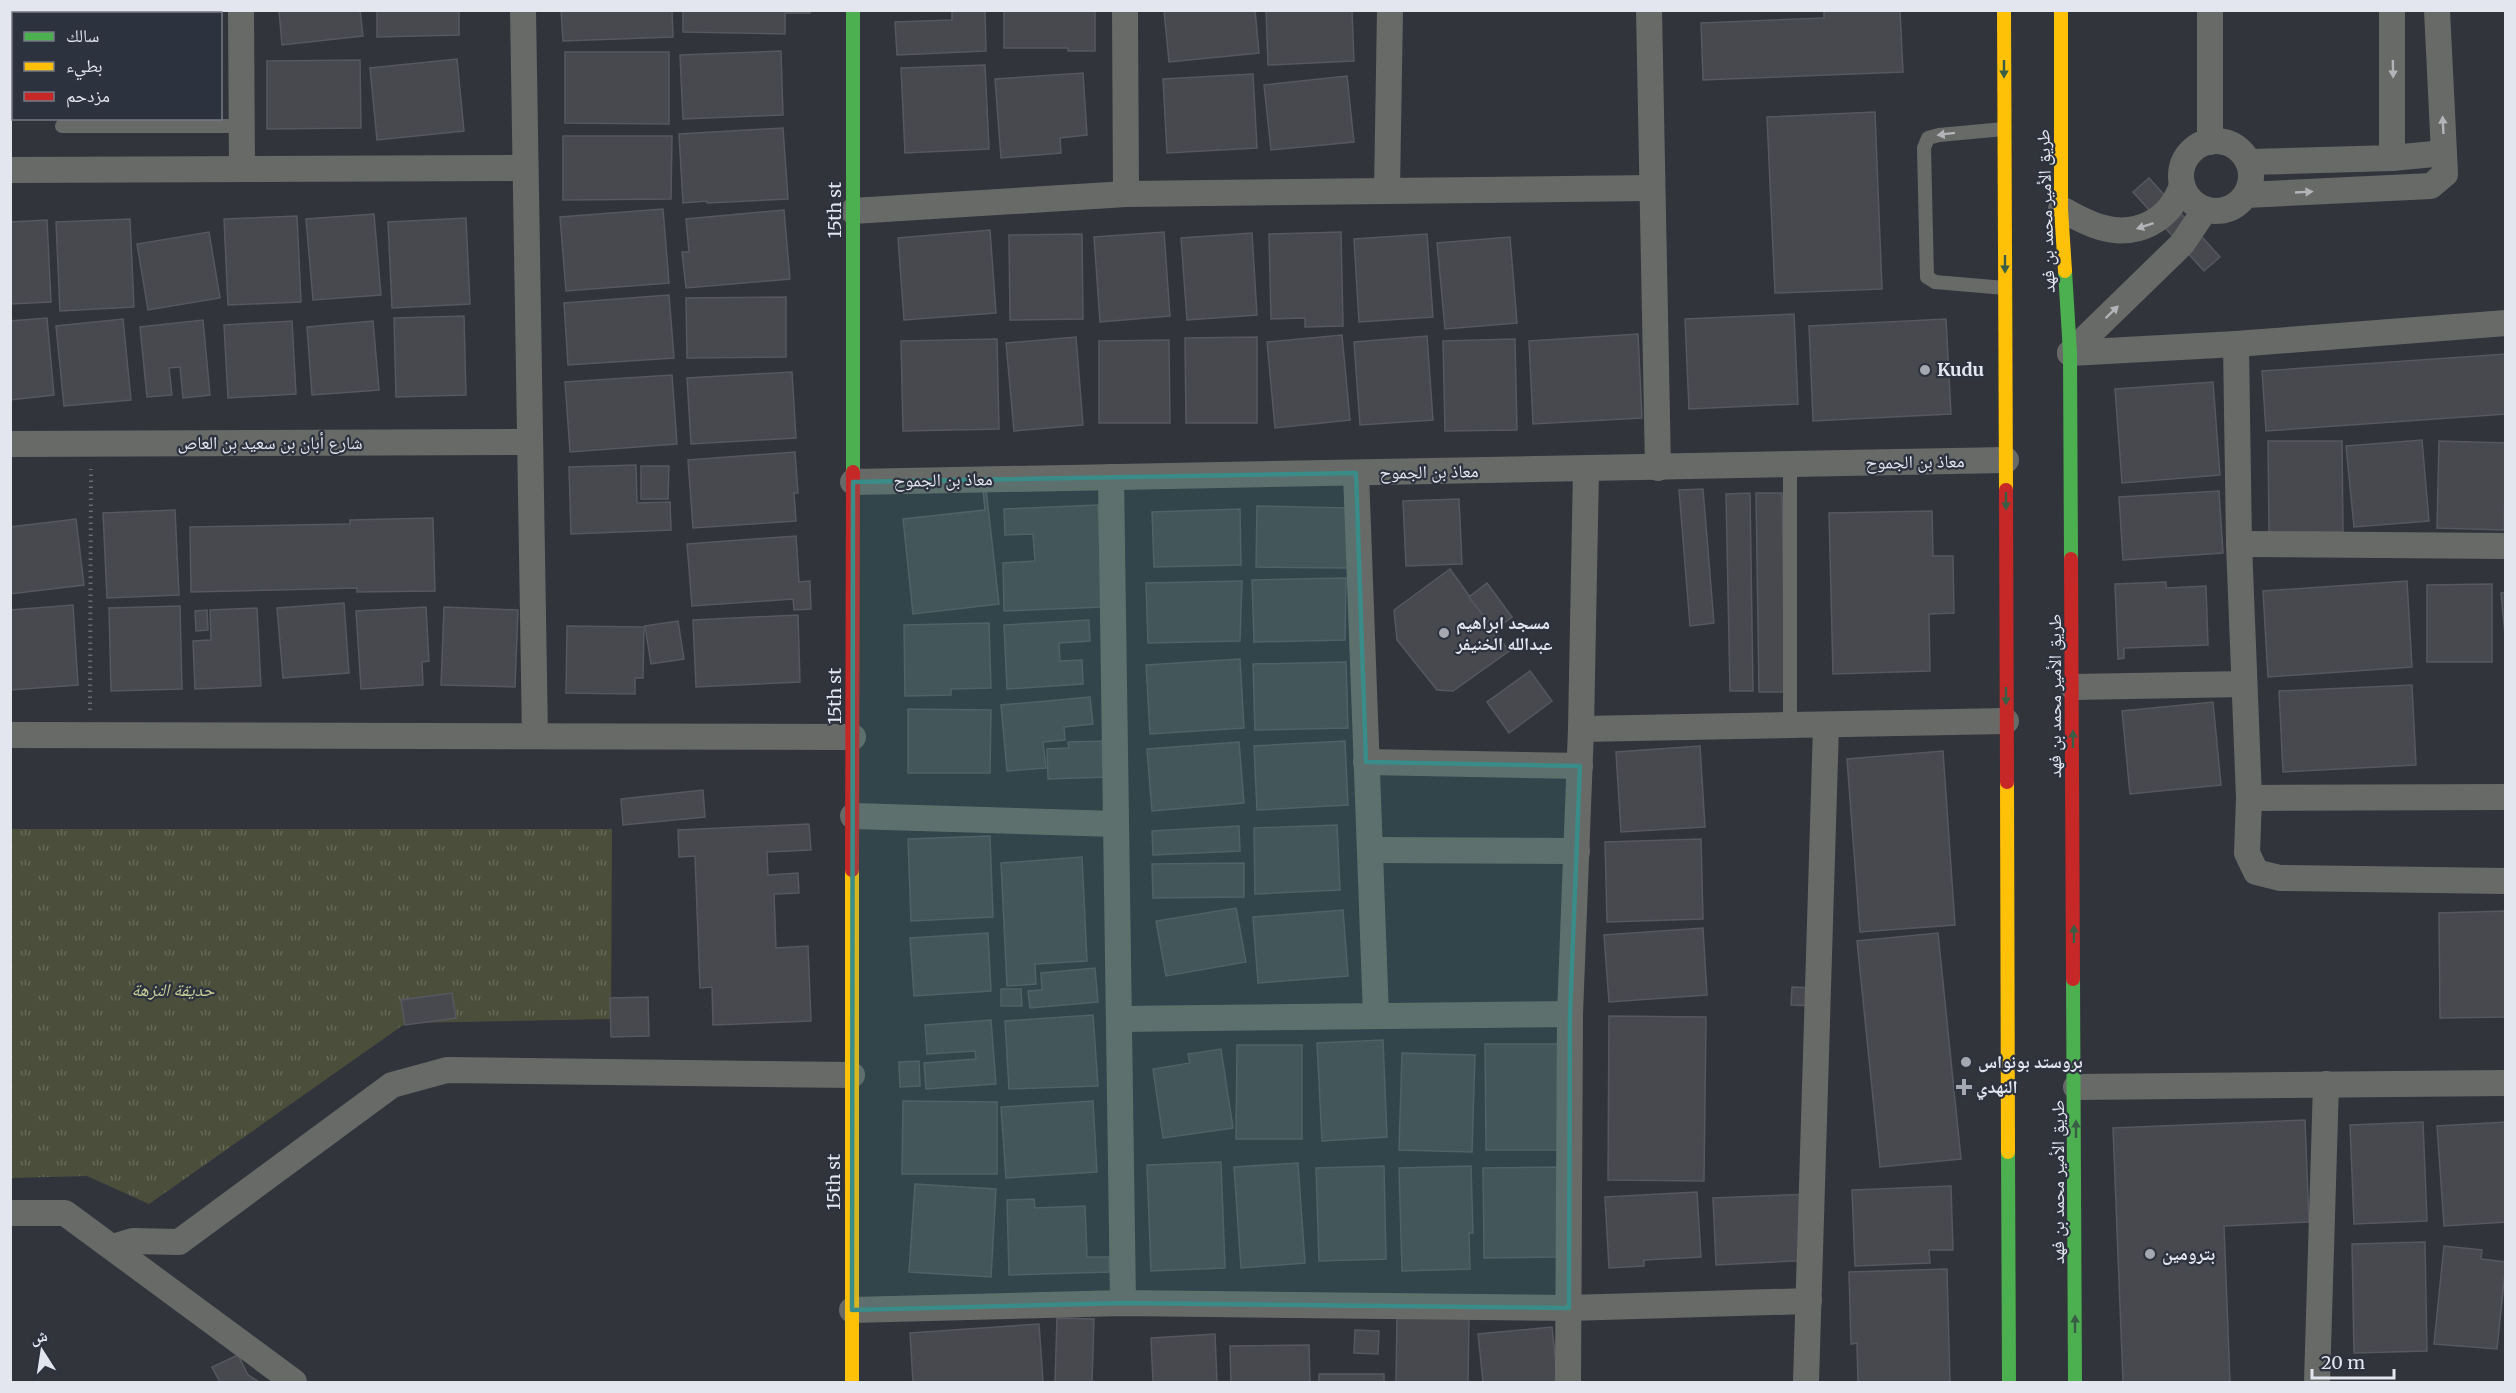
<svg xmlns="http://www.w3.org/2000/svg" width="2516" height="1393" font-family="Merriweather,'Noto Naskh Arabic',serif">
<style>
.park{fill:url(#park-tufts)}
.building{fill:#47494f;stroke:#56585f;stroke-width:1.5}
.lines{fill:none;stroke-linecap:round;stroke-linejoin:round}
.path{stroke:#696b6d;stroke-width:4;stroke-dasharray:1.5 4.5;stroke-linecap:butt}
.lane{stroke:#686a68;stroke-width:14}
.street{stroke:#686a68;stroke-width:26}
.fast{stroke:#4caf50;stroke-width:14}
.slow{stroke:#ffc107;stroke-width:14}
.jam{stroke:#c62828;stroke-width:14}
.oneway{fill:#385e45}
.oneway2{fill:#b2b4b9}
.marked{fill:#398c88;fill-opacity:0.2;stroke:#398c88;stroke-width:4.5;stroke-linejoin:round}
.poi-dot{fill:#a5a8b0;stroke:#2d323f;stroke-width:2}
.labels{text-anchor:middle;stroke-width:4.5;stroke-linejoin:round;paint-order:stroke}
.street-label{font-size:18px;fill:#e3e6ef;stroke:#2d323f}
.poi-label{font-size:18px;font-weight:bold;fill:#e3e6ef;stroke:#2d323f;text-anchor:start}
.park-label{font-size:18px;font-style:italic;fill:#cdd299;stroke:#2d323f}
</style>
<defs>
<pattern id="park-tufts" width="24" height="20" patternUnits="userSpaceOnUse" patternTransform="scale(1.5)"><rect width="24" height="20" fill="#4c4e3c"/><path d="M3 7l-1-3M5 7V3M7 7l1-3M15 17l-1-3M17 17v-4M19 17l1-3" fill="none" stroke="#666858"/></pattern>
</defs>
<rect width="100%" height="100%" fill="#31343b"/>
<path class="park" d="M10,829H612L611,1019L406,1023L149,1204L87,1176L11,1178Z"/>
<g class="building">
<path d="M80,10H170L172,14H82Z"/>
<path d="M279,10H360L363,36L282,45Z"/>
<path d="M377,10H459V35L377,37Z"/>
<path d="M561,10H672L673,37L563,41Z"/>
<path d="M683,10H810V13H785V34L683,32Z"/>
<path d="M952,10H985L986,51L897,55L895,22L952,20Z"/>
<path d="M1004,10H1095V51H1068V48H1004Z"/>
<path d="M1164,10H1255L1259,53L1169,62Z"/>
<path d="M1266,10H1352L1354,61L1268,65Z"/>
<path d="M1824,10H1900L1903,72L1703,80L1701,23L1824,18Z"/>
<path d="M781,51L783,115L683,119L680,55Z"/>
<path d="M565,52H669V124L565,123Z"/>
<path d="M457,59L464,131L377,140L370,68Z"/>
<path d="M360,60L361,128L267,129V61Z"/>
<path d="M985,65L989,149L905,153L901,68Z"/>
<path d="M1083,73L1087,135L1060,138L1061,153L1001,158L995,79Z"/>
<path d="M1253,74L1257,148L1167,153L1163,79Z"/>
<path d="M1347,76L1354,142L1271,150L1264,85Z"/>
<path d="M1875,112L1882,289L1775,293L1767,117Z"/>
<path d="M783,128L788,199L707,203V201L683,203L679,134Z"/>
<path d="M563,136H672L671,199L563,200Z"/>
<path d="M2149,178L2220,257L2204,271L2133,192Z"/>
<path d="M663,209L669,283L566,291L560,217Z"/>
<path d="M784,210L790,279L686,288L682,252H689L686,219Z"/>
<path d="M374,214L381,295L313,300L306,219Z"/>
<path d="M297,216L301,302L228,305L224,219Z"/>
<path d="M466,218L470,304L392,308L388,222Z"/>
<path d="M130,219L134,307L60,311L56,222Z"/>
<path d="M47,220L51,302L10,304V222Z"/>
<path d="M990,230L996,313L904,320L898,238Z"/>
<path d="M209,232L220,298L148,310L137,244Z"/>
<path d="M1164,232L1170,316L1100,322L1094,237Z"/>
<path d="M1341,232L1343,326L1305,327V318L1271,319L1269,234Z"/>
<path d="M1252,233L1257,315L1187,320L1181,238Z"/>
<path d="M1082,234L1083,319L1010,320L1009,235Z"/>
<path d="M1427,234L1433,317L1359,322L1354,239Z"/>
<path d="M1510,237L1517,323L1445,329L1437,243Z"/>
<path d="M669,295L674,358L568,365L564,303Z"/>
<path d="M786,297V357L687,358L686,298Z"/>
<path d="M1794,314L1798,404L1689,409L1685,319Z"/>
<path d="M464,316L466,395L396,397L394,318Z"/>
<path d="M47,318L54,395L10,400V321Z"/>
<path d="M123,319L131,400L64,406L56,326Z"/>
<path d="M1946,319L1951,414L1813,421L1809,326Z"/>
<path d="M203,320L210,395L183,398L180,367L169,368L172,395L147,397L140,327Z"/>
<path d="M292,321L296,394L228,398L224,325Z"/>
<path d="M373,321L379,390L312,395L307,327Z"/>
<path d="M1638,334L1642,418L1533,424L1529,341Z"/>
<path d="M1342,335L1350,420L1275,428L1267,342Z"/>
<path d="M1427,336L1433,420L1360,425L1354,342Z"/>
<path d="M1076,337L1083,425L1014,431L1006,343Z"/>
<path d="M1257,337V423H1186L1185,338Z"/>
<path d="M997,339L999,429L903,431L901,341Z"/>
<path d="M1515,339L1517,430L1445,431L1443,341Z"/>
<path d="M1169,340L1170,423H1099V341Z"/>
<path d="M2506,354V414L2266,431L2262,371Z"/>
<path d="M792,372L796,438L691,444L687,378Z"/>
<path d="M672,375L677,444L570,452L565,382Z"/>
<path d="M2213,382L2220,475L2122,483L2115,389Z"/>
<path d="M2422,440L2429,521L2354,527L2346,446Z"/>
<path d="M2268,441H2342L2343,532H2269Z"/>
<path d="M2439,441L2506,443L2504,530L2437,528Z"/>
<path d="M795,452L798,493H794L796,521L693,528L688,460Z"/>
<path d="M636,465L637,503L670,502L671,530L571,534L569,467Z"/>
<path d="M641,466H669L668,499H641Z"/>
<path d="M986,489L999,604L913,614L903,519L985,510L983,490Z"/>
<path d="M1703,489L1714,623L1690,626L1679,490Z"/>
<path d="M2219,491L2223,553L2123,560L2119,497Z"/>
<path d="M1750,493L1753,691H1730L1726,494Z"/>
<path d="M1756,493H1782L1785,692H1759Z"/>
<path d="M1459,499L1462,564L1406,566L1403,501Z"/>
<path d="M1098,505L1102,607L1004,611L1003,563L1035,561L1033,534L1005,535L1004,509Z"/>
<path d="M1257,506L1350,508L1349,568L1256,567Z"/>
<path d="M1240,509L1241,565L1154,567L1152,512Z"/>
<path d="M175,510L179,595L107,598L103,513Z"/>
<path d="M1932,511L1933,556H1953L1954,613L1929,614L1930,671L1833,674L1829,513Z"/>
<path d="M433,518L435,591L357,592V588L191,592L190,527L350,524V520Z"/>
<path d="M76,519L84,585L10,594V527Z"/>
<path d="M796,536L799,582L810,581L811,609L794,610L793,599L692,606L687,544Z"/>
<path d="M1450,569L1509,651L1453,691L1437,690L1397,640L1394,610Z"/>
<path d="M1346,578L1345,640L1254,642L1252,580Z"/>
<path d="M1242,581L1240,641L1148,643L1146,583Z"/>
<path d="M2407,581L2412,667L2268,677L2263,591Z"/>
<path d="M2166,582V588L2206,586L2208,645L2124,648V658L2118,659L2115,584Z"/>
<path d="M1487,583L1512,617L1494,630L1469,597Z"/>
<path d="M2492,584V662H2427V585Z"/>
<path d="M2506,592V646L2501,593Z"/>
<path d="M344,603L349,673L283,678L277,608Z"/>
<path d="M73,605L78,685L10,690V610Z"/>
<path d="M180,606L182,689L111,691L109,608Z"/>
<path d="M426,607L429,661L422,662L423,685L361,689L356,611Z"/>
<path d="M444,607L518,610L515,687L441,685Z"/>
<path d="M257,608L261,686L195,689L193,641L211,640L210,610Z"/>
<path d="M207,610L208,630L196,631L195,611Z"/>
<path d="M798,615L800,682L696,687L693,620Z"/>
<path d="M1089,620L1090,641L1059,643L1060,661L1082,660L1083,684L1007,689L1004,625Z"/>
<path d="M678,621L684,659L651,664L645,626Z"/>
<path d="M989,623L991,688L951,689V695L905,696L904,625Z"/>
<path d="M567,626L644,627L643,678H635V694L566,693Z"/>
<path d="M1240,659L1244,728L1150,734L1146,665Z"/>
<path d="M1346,662L1348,728L1255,730L1253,664Z"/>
<path d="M1530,671L1552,701L1509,733L1487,702Z"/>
<path d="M2412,685L2416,765L2283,772L2279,691Z"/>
<path d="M1090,697L1093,724L1064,727L1065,740L1043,742L1046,768L1007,771L1001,705Z"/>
<path d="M2213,702L2221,785L2130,794L2122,711Z"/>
<path d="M908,709L991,710L990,773H908Z"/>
<path d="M1108,741L1109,777L1048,779L1047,749L1069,748L1068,742Z"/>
<path d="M1345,741L1348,805L1257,810L1254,746Z"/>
<path d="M1239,742L1244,803L1152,811L1147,749Z"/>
<path d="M1700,746L1705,827L1621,832L1616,752Z"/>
<path d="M1943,751L1955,925L1860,932L1847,759Z"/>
<path d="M703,790L705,817L623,825L621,799Z"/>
<path d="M809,824L811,850L767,852L768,875L798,873L799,893L774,894L776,948L808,946L811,1021L713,1025L712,987L700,988L695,856L679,857L678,830Z"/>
<path d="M1337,825L1340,890L1255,894L1254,828Z"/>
<path d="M1239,826L1240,851L1153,855L1152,831Z"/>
<path d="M990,836L993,917L911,921L908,839Z"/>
<path d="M1701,839L1703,919L1607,922L1605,842Z"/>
<path d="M1082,857L1087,961L1035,964L1036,984L1007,986L1001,863Z"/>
<path d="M1244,863V897L1153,898L1152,864Z"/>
<path d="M1236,908L1246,962L1166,976L1156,921Z"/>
<path d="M1343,910L1348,976L1258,983L1253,917Z"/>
<path d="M2506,911V1017L2440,1018L2439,913Z"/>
<path d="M1703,928L1707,995L1609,1002L1604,935Z"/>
<path d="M988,933L991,991L914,996L910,938Z"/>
<path d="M1938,933L1961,1159L1880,1167L1857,941Z"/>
<path d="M1095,968L1098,1002L1030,1008L1028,991L1042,990L1041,973Z"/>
<path d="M1792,987L1817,988V1006L1791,1005Z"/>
<path d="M1001,989H1021L1022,1006H1001Z"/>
<path d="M452,993L456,1018L405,1025L401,1000Z"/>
<path d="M648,997L649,1036L611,1037L610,998Z"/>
<path d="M1093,1015L1098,1086L1009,1089L1005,1021Z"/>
<path d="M1609,1016L1706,1017L1704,1181L1608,1180Z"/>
<path d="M991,1020L996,1084L926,1089L924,1063L976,1059L975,1051L927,1054L925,1025Z"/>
<path d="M1383,1040L1387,1137L1322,1141L1317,1043Z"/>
<path d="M1485,1044H1558V1150H1486Z"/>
<path d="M1237,1045H1302V1139H1236Z"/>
<path d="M1221,1049L1233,1128L1163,1138L1153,1069L1190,1063L1188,1054Z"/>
<path d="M1402,1053L1475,1055L1472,1152L1399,1150Z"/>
<path d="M919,1061L920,1086L900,1087L899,1062Z"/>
<path d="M903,1101L997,1102V1174H902Z"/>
<path d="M1093,1101L1097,1172L1006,1178L1001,1107Z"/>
<path d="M2305,1120L2309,1222L2224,1226L2230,1382H2123L2113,1128Z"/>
<path d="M2423,1122L2427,1221L2354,1224L2350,1125Z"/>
<path d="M2506,1122V1222L2444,1226L2437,1126Z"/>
<path d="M1221,1162L1225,1268L1151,1271L1147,1165Z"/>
<path d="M1298,1163L1305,1263L1241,1268L1234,1167Z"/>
<path d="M1384,1166L1386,1259L1319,1261L1316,1168Z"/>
<path d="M1471,1166L1473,1233H1469L1470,1269L1402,1271L1399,1168Z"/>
<path d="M1558,1167V1257L1484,1258L1483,1168Z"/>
<path d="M915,1184L996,1189L991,1277L909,1272Z"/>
<path d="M1951,1186L1953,1250H1929L1930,1263L1855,1266L1852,1190Z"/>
<path d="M1697,1192L1701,1257L1644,1260V1266L1609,1268L1605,1197Z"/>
<path d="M1812,1194L1814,1260L1716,1265L1713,1198Z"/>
<path d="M1034,1199L1035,1208L1085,1206L1087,1257H1109V1272L1009,1275L1007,1200Z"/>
<path d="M2425,1242L2427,1351L2354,1353L2352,1244Z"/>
<path d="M2444,1246L2482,1250L2481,1259L2506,1262L2497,1349L2434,1344Z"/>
<path d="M1947,1269L1950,1382H1858L1857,1343L1851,1344L1849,1272Z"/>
<path d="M1397,1316L1469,1317L1468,1382H1396Z"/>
<path d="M1057,1318L1094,1319L1092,1382H1055Z"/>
<path d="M1039,1324L1043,1382H913L910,1333Z"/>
<path d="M1552,1327L1558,1382H1483L1478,1334Z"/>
<path d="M1355,1330L1379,1331L1378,1354L1354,1353Z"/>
<path d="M1215,1334L1217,1382H1153L1151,1338Z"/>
<path d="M1309,1345L1310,1382H1231L1230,1346Z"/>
<path d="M238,1355L248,1375L259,1382H220L212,1367Z"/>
<rect x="1319" y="1374" width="65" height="8"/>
</g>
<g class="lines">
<path class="path" d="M90,710L91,469"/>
<g class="lane">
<path d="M62,126H242"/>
<path d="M2004,129L1939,135L1928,138L1924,148L1927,277L1935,282L2005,288"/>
<path d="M1790,465V726"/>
</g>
<g class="street">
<path d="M241,10L242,169"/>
<path d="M523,10L535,736"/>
<path d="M1125,10L1126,194"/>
<path d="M1649,10L1658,468"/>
<path d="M2210,10V142"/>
<circle cx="2216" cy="176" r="35"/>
<path d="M2392,158L2444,153"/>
<path d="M2248,162L2392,158V10"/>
<path d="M10,170L525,168"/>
<path d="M1387,191L1390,10"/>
<path d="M2246,195L2431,186L2445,174L2437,10"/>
<path d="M2061,209C2073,215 2086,223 2100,227C2136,238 2170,221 2182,185"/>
<path d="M853,211L1126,194L1652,188"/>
<path d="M2236,344L2239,544L2249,798L2247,853L2256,872L2280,878L2506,881"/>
<path d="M2070,353L2236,344L2506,323"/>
<path d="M2070,353L2182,244L2205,210"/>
<path d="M10,444L530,442"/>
<path d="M1356,473L1376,1016"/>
<path d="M1111,477L1123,1303"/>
<path d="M853,482L2006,460"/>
<path d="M2239,544L2506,546"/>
<path d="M2073,687L2244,684"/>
<path d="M1581,729L2006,721"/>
<path d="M10,735L853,737"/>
<path d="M1366,762L1580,766"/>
<path d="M2249,798L2506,797"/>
<path d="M853,816L1116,824"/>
<path d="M1370,850L1577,851"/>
<path d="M1119,1019L1570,1014"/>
<path d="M2076,1087L2506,1083"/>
<path d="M10,1213H65L294,1382"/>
<path d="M113,1247L133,1241L179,1242L392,1085L447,1070L852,1075"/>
<path d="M852,1310L1123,1303L1569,1308L1809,1301"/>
<path d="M1568,1382L1570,1014L1581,729L1586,469"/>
<path d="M1806,1382L1826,726"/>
<path d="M2317,1382L2326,1084"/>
</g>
<g class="fast">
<path d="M2065,271L2070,353L2071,559"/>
<path d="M853,472V10"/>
<path d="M2073,979L2075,1382"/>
<path d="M2008,1152L2009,1382"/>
</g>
<g class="slow">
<path d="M2004,10L2006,490"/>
<path d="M2061,10V209L2065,271"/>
<path d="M2007,782L2008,1152"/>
<path d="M852,1382V870"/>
</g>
<g class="jam">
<path d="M2006,490L2007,782"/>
<path d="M2071,559L2073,979"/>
<path d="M852,870L853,472"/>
</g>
</g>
<defs><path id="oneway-solid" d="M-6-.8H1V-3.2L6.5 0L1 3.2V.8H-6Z" transform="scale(1.5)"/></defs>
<g class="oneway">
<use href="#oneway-solid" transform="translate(2004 69) rotate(90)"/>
<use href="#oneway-solid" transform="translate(2005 264) rotate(90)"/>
<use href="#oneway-solid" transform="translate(2006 501) rotate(90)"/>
<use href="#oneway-solid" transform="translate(2006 696) rotate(90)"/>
<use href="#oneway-solid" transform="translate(2073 739) rotate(-90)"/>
<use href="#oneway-solid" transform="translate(2074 934) rotate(-90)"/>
<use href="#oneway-solid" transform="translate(2076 1129) rotate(-90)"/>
<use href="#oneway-solid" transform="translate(2075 1324) rotate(-90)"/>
</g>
<g class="oneway2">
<use href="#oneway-solid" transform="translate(2393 69) rotate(89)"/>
<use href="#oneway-solid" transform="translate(2443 125) rotate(-93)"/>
<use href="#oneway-solid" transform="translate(1946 134) rotate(173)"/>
<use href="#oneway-solid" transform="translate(2304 192) rotate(-3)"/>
<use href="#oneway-solid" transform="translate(2145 226) rotate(162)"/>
<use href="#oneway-solid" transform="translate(2112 312) rotate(-44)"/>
</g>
<path class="marked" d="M1356,473L1366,762L1580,766L1570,1014L1569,1308L1123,1303L852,1310L853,482Z"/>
<g class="poi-dot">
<circle cx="1925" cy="370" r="6"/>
<circle cx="1444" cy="633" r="6"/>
<circle cx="1966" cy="1062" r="6"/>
<path d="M1961 1078h6v6h6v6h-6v6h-6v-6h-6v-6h6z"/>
<circle cx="2150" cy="1254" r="6"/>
</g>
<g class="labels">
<g class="street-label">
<text transform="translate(835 210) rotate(-90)" y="6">15th st</text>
<text transform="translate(2046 211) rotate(-92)" y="6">طريق الأمير محمد بن فهد</text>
<text x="270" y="449">شارع أبان بن سعيد بن العاص</text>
<text transform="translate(1915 462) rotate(-1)" y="6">معاذ بن الجموح</text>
<text transform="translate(1429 472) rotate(-1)" y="6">معاذ بن الجموح</text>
<text transform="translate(943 480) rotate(-1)" y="6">معاذ بن الجموح</text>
<text transform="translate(835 696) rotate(-90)" y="6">15th st</text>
<text transform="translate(2055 696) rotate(-90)" y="6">طريق الأمير محمد بن فهد</text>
<text transform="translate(834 1182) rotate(-90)" y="6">15th st</text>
<text transform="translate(2058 1182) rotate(-90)" y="6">طريق الأمير محمد بن فهد</text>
</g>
<g class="poi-label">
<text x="1937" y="376">Kudu</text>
<text x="1456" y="629">مسجد ابراهيم<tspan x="1456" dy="21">عبدالله الخنيفر</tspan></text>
<text x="1978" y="1068">بروستد بونواس</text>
<text x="1976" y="1093">النهدي</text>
<text x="2162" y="1260">بترومين</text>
</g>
<g class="park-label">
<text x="173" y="996">حديقة النزهة</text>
</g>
</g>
<rect width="2516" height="1393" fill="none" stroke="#e3e6ef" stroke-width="24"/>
<rect x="12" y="12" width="210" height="108" fill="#2d323f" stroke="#767a85" stroke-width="1.5"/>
<rect x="24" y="32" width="30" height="9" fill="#4caf50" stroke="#767a85" stroke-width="1.5"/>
<text x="66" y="42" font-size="18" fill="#e3e6ef">سالك</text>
<rect x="24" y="62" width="30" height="9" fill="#ffc107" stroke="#767a85" stroke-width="1.5"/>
<text x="66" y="72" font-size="18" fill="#e3e6ef">بطيء</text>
<rect x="24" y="92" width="30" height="9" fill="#c62828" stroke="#767a85" stroke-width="1.5"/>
<text x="66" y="102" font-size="18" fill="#e3e6ef">مزدحم</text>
<g transform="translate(42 1351) rotate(348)" stroke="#2d323f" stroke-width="4.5" paint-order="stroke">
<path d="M0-4.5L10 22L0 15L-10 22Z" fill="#e3e6ef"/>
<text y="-9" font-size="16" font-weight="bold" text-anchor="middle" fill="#e3e6ef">ش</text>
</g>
<path d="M2312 1369v9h82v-9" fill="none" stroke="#e3e6ef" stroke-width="3"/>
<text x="2321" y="1369" font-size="18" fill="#e3e6ef" stroke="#2d323f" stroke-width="4.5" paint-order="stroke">20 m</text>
</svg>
